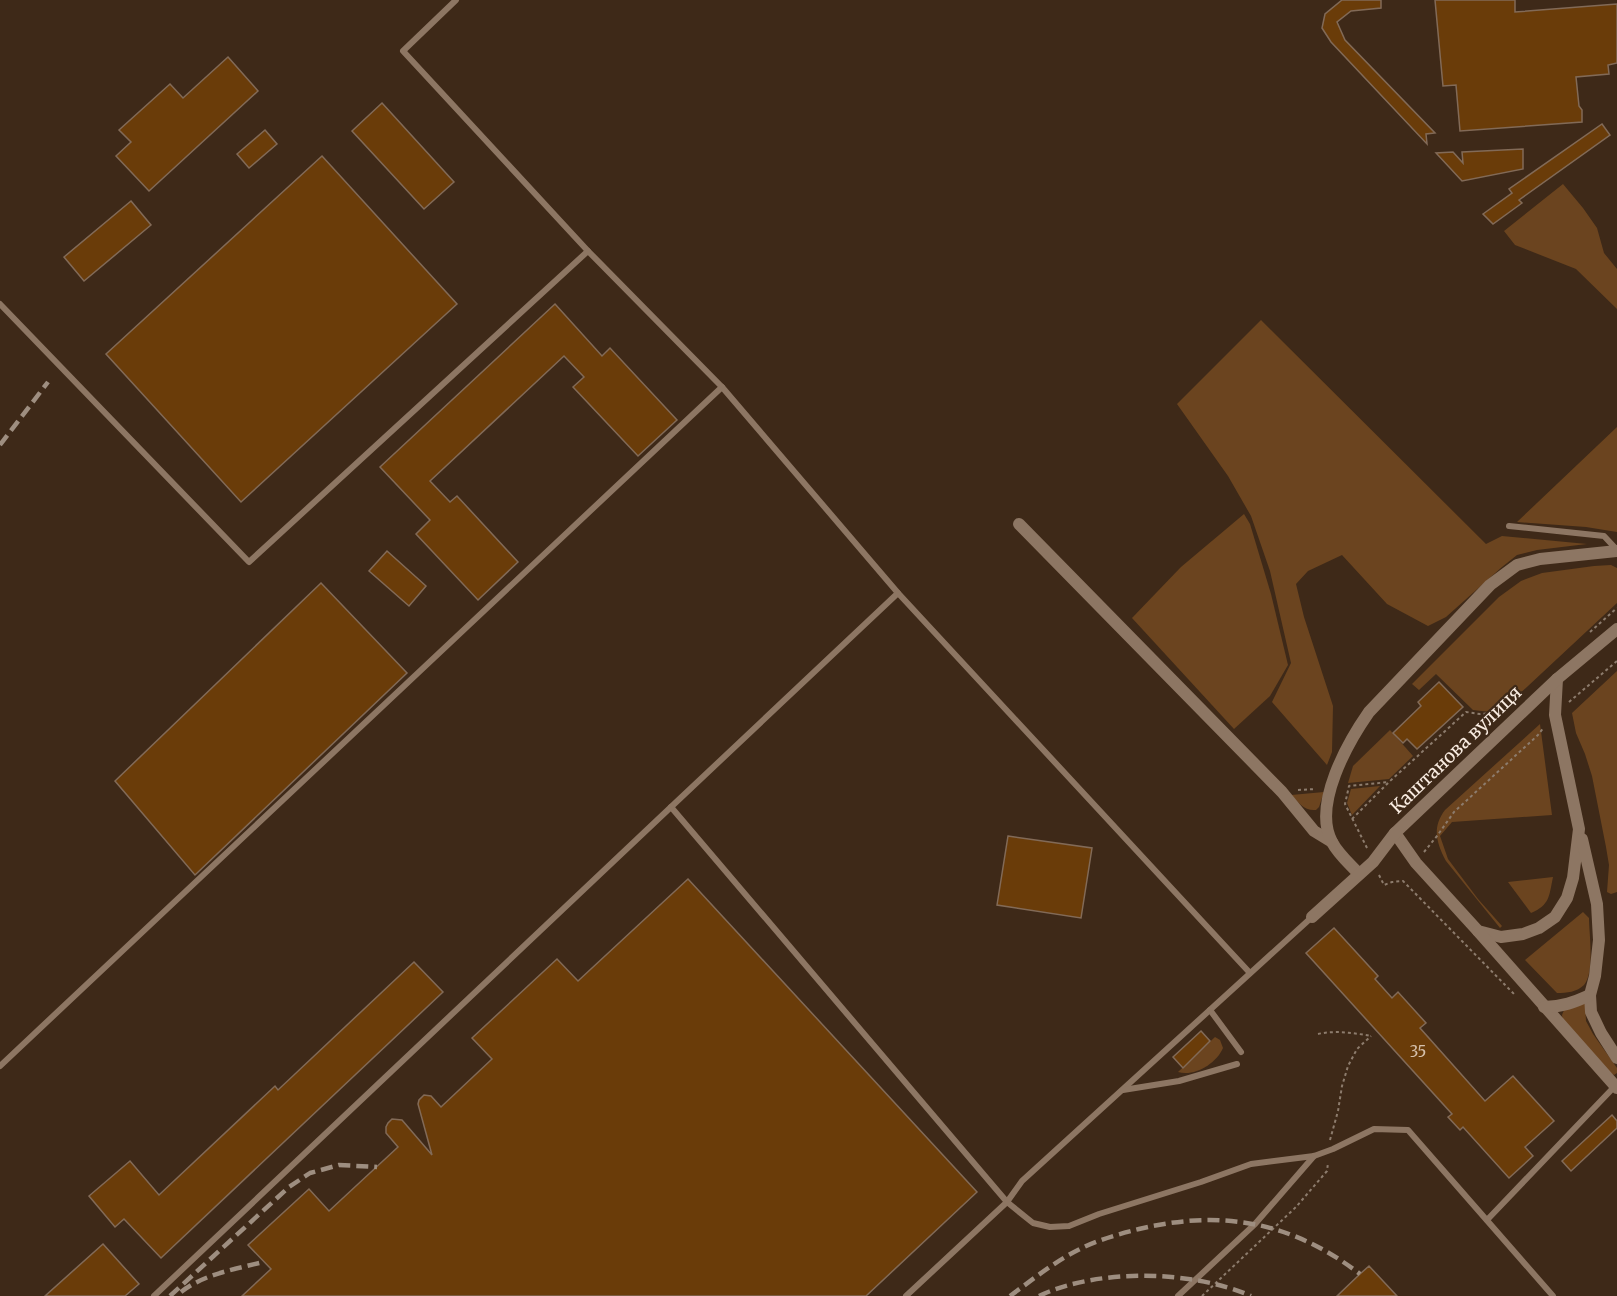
<svg xmlns="http://www.w3.org/2000/svg" width="1617" height="1296" font-family="Merriweather,serif">
<style>
.green{fill:#6b441f}
.building{fill:#6a3c09;stroke:#826a57;stroke-width:1.5}
.lines{fill:none;stroke-linecap:round;stroke-linejoin:round}
.path{stroke:#8d7c6d;stroke-width:2;stroke-dasharray:3 3;stroke-linecap:butt}
.service{stroke:#8d7663;stroke-width:6}
.minor{stroke:#8d7663;stroke-width:12}
.rail{stroke:#9e8e80;stroke-width:4.5;stroke-dasharray:12 6;stroke-linecap:butt}
.labels{text-anchor:middle;stroke-width:4.5;stroke-linejoin:round;paint-order:stroke}
.number-label{font-size:15px;fill:#d5c0ab}
.street-label{font-size:18px;fill:#f9ece1;stroke:#3e2918}
</style>
<rect width="100%" height="100%" fill="#3e2918"/>
<g class="green">
<path d="M1563,184L1583,208L1597,228L1604,253L1617,269V309L1576,269L1515,245L1504,231Z"/>
<path d="M1261,320L1486,544L1502,536L1587,544L1537,550L1517,555L1502,567L1446,617L1428,626L1387,604L1342,555L1308,571L1296,584L1304,617L1333,706L1332,752L1327,765L1272,702L1291,663L1270,571L1251,516L1228,476L1177,404Z"/>
<path d="M1617,427V532L1586,527L1517,522Z"/>
<path d="M1244,514L1250,524L1271,594L1288,665L1270,696L1234,729L1132,618L1181,567Z"/>
<path d="M1611,565L1617,568V603L1499,713L1473,710L1436,674L1419,690L1412,684L1499,597L1521,581L1542,573L1594,566Z"/>
<path d="M1617,671V892L1611,894L1607,892L1609,865L1606,847L1592,776L1585,754L1576,733L1572,713Z"/>
<path d="M1540,724L1552,815L1452,822L1440,836L1448,859L1478,899L1502,926L1500,928L1446,861C1436,842 1432,827 1445,810Z"/>
<path d="M1390,730L1413,756L1389,779L1348,783L1353,766Z"/>
<path d="M1380,786L1352,815L1347,803L1351,789Z"/>
<path d="M1324,792L1319,807L1316,810C1304,811 1299,803 1291,795Z"/>
<path d="M1553,877C1549,896 1550,905 1531,913L1508,882Z"/>
<path d="M1583,912L1589,918C1589,933 1595,973 1584,985C1577,992 1567,993 1557,993L1525,960Z"/>
<path d="M1585,1003L1586,1021L1593,1034L1617,1068V1073L1614,1075L1606,1070L1563,1021L1562,1015L1564,1010Z"/>
<path d="M1215,1037L1220,1040L1223,1048C1216,1064 1194,1077 1178,1072Z"/>
</g>
<g class="building">
<path d="M1342,0H1381V8L1351,11L1337,22L1345,40L1435,133L1426,134L1427,144L1331,42L1322,28L1325,14Z"/>
<path d="M1435,0H1515V12L1617,4V63L1608,65L1609,74L1576,77L1579,106L1582,110V122L1460,131L1456,85L1443,86Z"/>
<path d="M228,57L258,91L149,191L116,156L131,142L119,130L170,84L183,98Z"/>
<path d="M382,103L454,182L424,209L352,131Z"/>
<path d="M1602,124L1610,135L1519,200L1522,203L1493,224L1483,214L1512,193L1509,189Z"/>
<path d="M265,130L277,144L249,168L237,154Z"/>
<path d="M1523,149V169L1462,181L1436,153L1453,152L1463,163L1462,152Z"/>
<path d="M322,156L457,304L241,502L106,354Z"/>
<path d="M131,201L151,225L84,281L64,257Z"/>
<path d="M555,304L602,356L610,348L677,420L638,456L573,387L584,377L564,356L430,481L450,502L457,496L518,562L478,600L416,534L430,520L380,467Z"/>
<path d="M387,551L426,586L409,606L369,571Z"/>
<path d="M321,583L407,673L195,875L115,781Z"/>
<path d="M1439,682L1463,707L1417,749L1407,739L1403,743L1393,733L1421,706L1418,702Z"/>
<path d="M1008,836L1092,848L1081,918L997,905Z"/>
<path d="M688,879L977,1192L866,1296H242L271,1269L248,1245L309,1189L329,1211L398,1147L386,1133V1127L388,1123L392,1119L402,1120L432,1155L418,1104L419,1100L424,1095L431,1096L441,1107L492,1059L472,1038L557,959L578,981Z"/>
<path d="M1334,928L1378,976L1375,979L1392,998L1398,992L1426,1023L1420,1028L1485,1101L1513,1076L1554,1121L1525,1147L1533,1156L1509,1178L1463,1127L1460,1130L1448,1117L1452,1114L1306,953Z"/>
<path d="M414,962L443,992L161,1258L124,1219L115,1227L89,1196L130,1161L159,1195L275,1086L278,1090Z"/>
<path d="M1201,1031L1210,1041L1183,1068L1173,1057Z"/>
<path d="M1612,1115L1617,1121V1128L1571,1171L1562,1161Z"/>
<path d="M103,1244L139,1284L125,1296H45Z"/>
<path d="M1369,1266L1397,1296H1337L1360,1274Z"/>
</g>
<g class="lines">
<g class="path">
<path d="M1590,632L1617,608"/>
<path d="M1569,702L1617,661"/>
<path d="M1298,790L1316,789"/>
<path d="M1352,819L1389,782L1466,712L1480,714L1502,712"/>
<path d="M1367,848L1345,804L1349,786L1389,782"/>
<path d="M1424,852L1437,836L1454,812L1538,735L1544,727"/>
<path d="M1379,875L1384,885L1392,882L1403,881L1514,994"/>
<path d="M1318,1034C1335,1030 1354,1033 1371,1036"/>
<path d="M1330,1140L1338,1111L1342,1086L1348,1066L1357,1049L1371,1036"/>
<path d="M1202,1296L1296,1207L1327,1171L1328,1163"/>
</g>
<g class="service">
<path d="M456,0L403,51L588,251"/>
<path d="M0,304L249,562L588,251L722,387L898,593L1250,973"/>
<path d="M1509,526L1604,536L1617,550"/>
<path d="M898,593L671,807L1007,1202L906,1296"/>
<path d="M1312,917L1022,1181L1007,1202L1033,1223L1050,1227L1069,1226L1099,1214L1201,1182L1251,1164L1314,1156L1333,1149L1374,1129L1408,1130L1553,1296"/>
<path d="M1210,1010L1241,1052"/>
<path d="M0,1066L722,387"/>
<path d="M1123,1090L1179,1081L1237,1064"/>
<path d="M1487,1220L1615,1086"/>
<path d="M154,1296L671,807"/>
<path d="M1178,1296L1255,1224L1314,1156"/>
</g>
<g class="minor">
<path d="M1019,524L1282,792L1314,831L1332,842"/>
<path d="M1395,833L1416,863L1478,931L1501,937L1523,934L1539,928L1555,917L1567,898L1573,878L1579,829L1555,715L1557,679"/>
<path d="M1582,839L1597,904L1599,940L1595,976L1590,995L1591,1012L1601,1033L1617,1058"/>
<path d="M1359,874C1350,864 1338,854 1332,842C1312,805 1348,742 1369,712L1490,585L1517,565L1540,559L1617,551"/>
<path d="M1312,917L1373,862L1395,833L1557,679L1617,629"/>
<path d="M1478,931L1617,1088"/>
<path d="M1544,1007C1562,1007 1575,1002 1590,995"/>
</g>
<g class="rail">
<path d="M0,445L48,382"/>
<path d="M181,1292C204,1274 236,1269 263,1262"/>
<path d="M170,1296L289,1187L310,1173L339,1165L377,1167"/>
<path d="M1010,1296C1032,1280 1054,1262 1078,1250C1097,1240 1119,1234 1139,1229C1223,1209 1292,1222 1360,1274"/>
<path d="M1039,1296C1098,1268 1192,1270 1251,1296"/>
</g>
</g>
<g class="labels">
<g class="number-label">
<text x="1418" y="1057">35</text>
</g>
<g class="street-label">
<text transform="translate(1456 750) rotate(-44)" y="6">Каштанова вулиця</text>
</g>
</g>
</svg>
